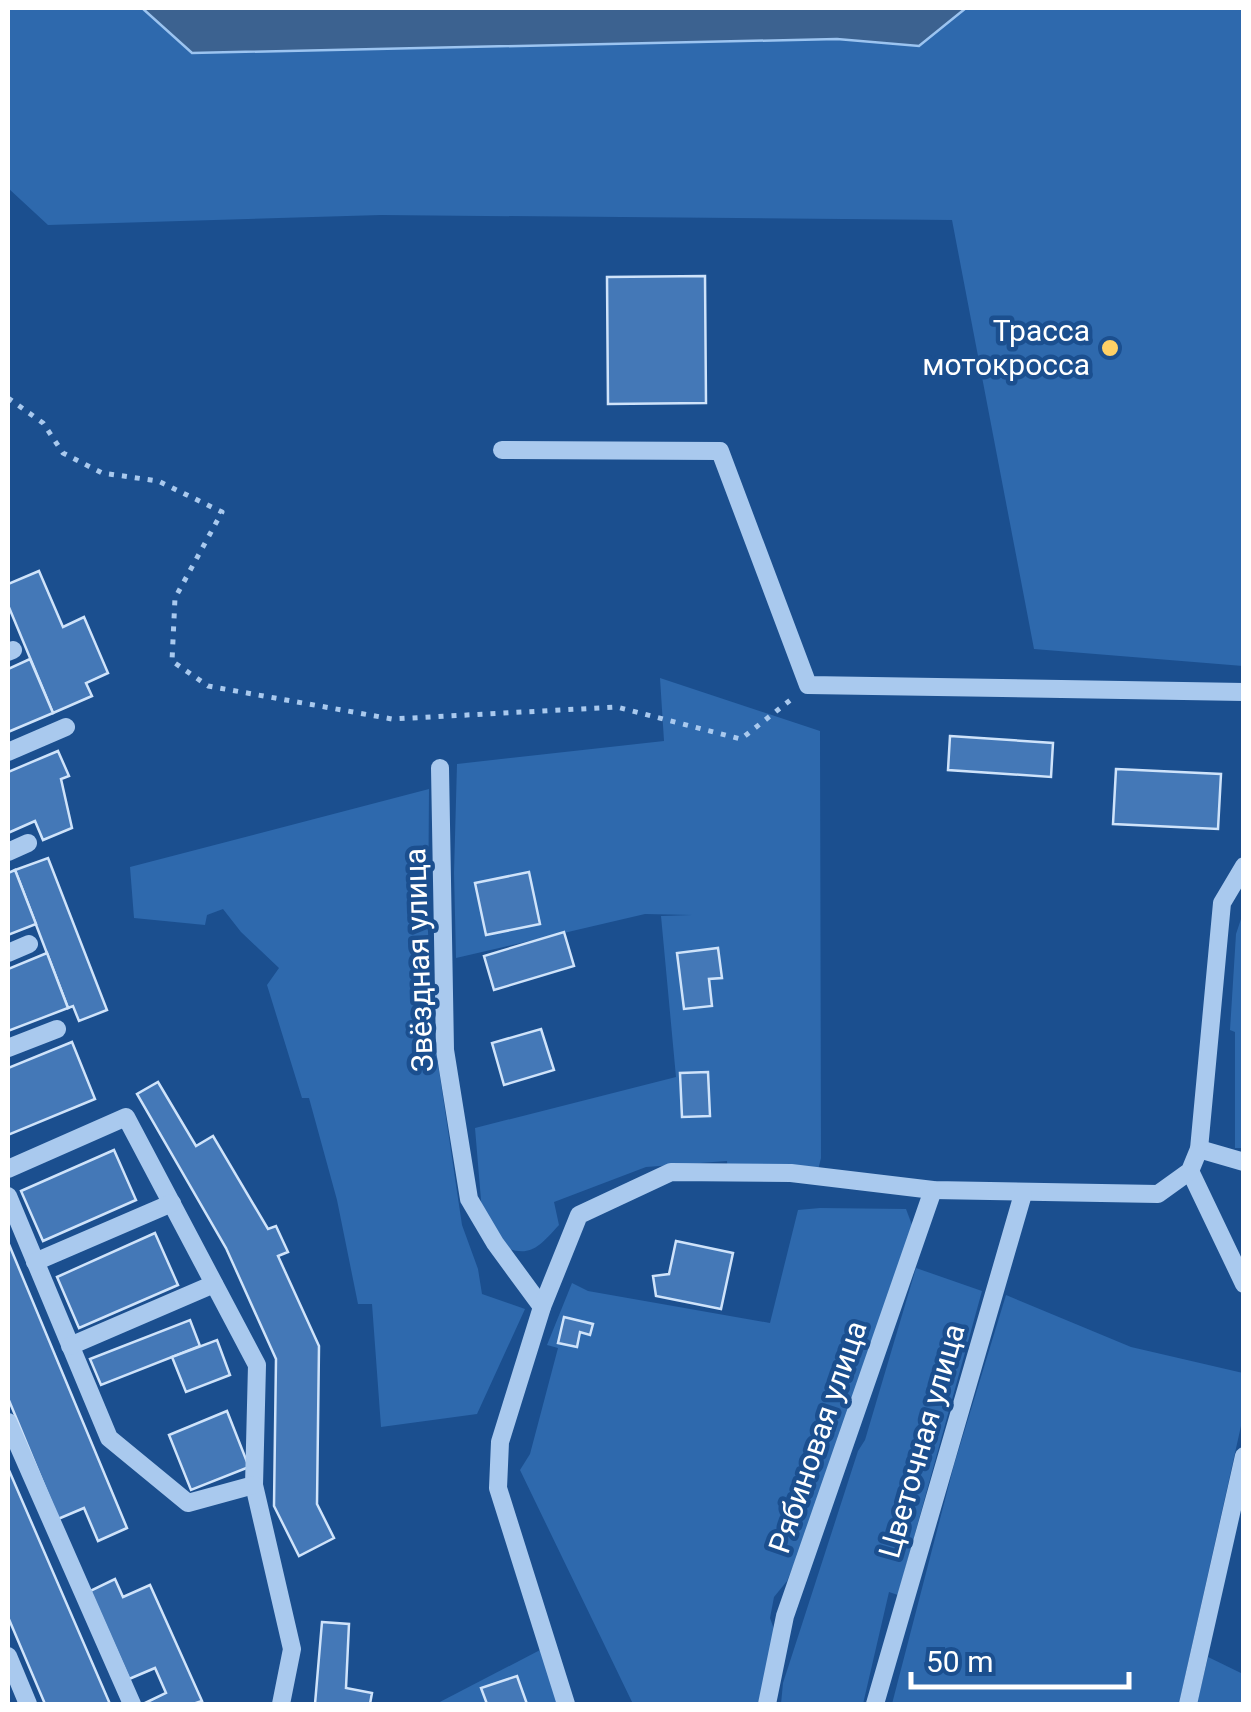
<svg xmlns="http://www.w3.org/2000/svg" width="1251" height="1712" font-family="Roboto,sans-serif">
<style>
.green{fill:#2e69ad}
.water{fill:#3c6290;stroke:#9cc4f0;stroke-width:2.5}
.building{fill:#4478b7;stroke:#cfe3fa;stroke-width:2.5}
.lines{fill:none;stroke-linecap:round;stroke-linejoin:round}
.path{stroke:#a9c9ee;stroke-width:5;stroke-dasharray:5 8;stroke-linecap:butt}
.minor{stroke:#a9c9ee;stroke-width:18}
.poi-dot{fill:#ffd166;stroke:#1b4f8f;stroke-width:4}
.labels{text-anchor:middle;stroke-width:9;stroke-linejoin:round;paint-order:stroke}
.poi-label{font-size:30px;fill:#fff;stroke:#1b4f8f;text-anchor:end}
.street-label{font-size:30px;fill:#fff;stroke:#1b4f8f}
</style>
<rect width="100%" height="100%" fill="#1b4f8f"/>
<g class="green">
<path d="M8,8H1243V666L1034,649L952,220L381,215L48,225L8,188Z"/>
<path d="M660,678L820,731L821,1158L816,1178L728,1176L727,1161L646,1167L554,1202L559,1225C536,1250 529,1259 496,1244L482,1212L475,1128L676,1077L661,916L692,915L645,914L456,958L454,873L457,764L664,741Z"/>
<path d="M429,789L428,932L433,1030L462,1225L478,1269L482,1294L525,1309L477,1414L381,1427L372,1304H358L337,1200L309,1098H302L267,985L279,968L241,932L223,909L207,915L205,925L134,918L130,867Z"/>
<path d="M1243,913L1244,1148H1235V1032L1230,1030L1236,934Z"/>
<path d="M820,1208L906,1209L912,1225L817,1508L787,1581L774,1597L770,1618L775,1632L758,1704H633L520,1470L530,1454L558,1348L547,1345L572,1283L588,1291L770,1323L798,1210Z"/>
<path d="M916,1268L982,1291L898,1595L889,1592L863,1704H781L783,1683L858,1451L865,1440Z"/>
<path d="M1006,1295L1131,1347L1243,1373V1417L1179,1704H892L954,1465Z"/>
<path d="M542,1649L562,1704H436Z"/>
<path d="M1208,1657L1243,1674V1704H1197Z"/>
</g>
<path class="water" d="M142,8H966L919,46L837,39L192,53Z"/>
<g class="building">
<path d="M705,276L706,403L608,404L607,277Z"/>
<path d="M39,571L63,627L84,617L108,673L86,683L92,696L53,713L8,605V584Z"/>
<path d="M30,659L53,713L8,732V669Z"/>
<path d="M950,736L1053,743L1051,777L948,770Z"/>
<path d="M58,751L69,776L61,779L72,828L43,840L35,821L8,833V772Z"/>
<path d="M1116,769L1221,774L1218,829L1113,824Z"/>
<path d="M48,858L107,1010L79,1021L73,1006L68,1008L15,870Z"/>
<path d="M15,870L36,924L8,935V873Z"/>
<path d="M529,872L540,924L486,935L475,883Z"/>
<path d="M564,932L574,966L494,990L484,956Z"/>
<path d="M718,948L722,978L709,979L712,1006L684,1009L677,953Z"/>
<path d="M47,953L68,1008L8,1031V969Z"/>
<path d="M541,1029L554,1070L504,1085L492,1043Z"/>
<path d="M72,1042L95,1099L8,1135V1068Z"/>
<path d="M708,1072L710,1116L682,1117L680,1073Z"/>
<path d="M158,1082L196,1146L213,1136L268,1229L276,1226L288,1252L278,1256L319,1346L317,1504L334,1538L299,1556L274,1506L276,1359L226,1248L137,1094Z"/>
<path d="M114,1150L136,1200L43,1241L21,1191Z"/>
<path d="M155,1233L178,1285L79,1328L57,1277Z"/>
<path d="M676,1241L733,1253L721,1309L656,1296L653,1276L669,1274Z"/>
<path d="M8,1242L127,1528L98,1541L84,1508L58,1519L8,1398Z"/>
<path d="M564,1317L593,1324L590,1335L580,1332L577,1347L558,1343Z"/>
<path d="M190,1320L200,1346L101,1385L90,1359Z"/>
<path d="M217,1340L230,1375L186,1392L172,1357Z"/>
<path d="M227,1411L249,1467L191,1490L169,1435Z"/>
<path d="M8,1468L110,1704H45L8,1617Z"/>
<path d="M115,1579L123,1597L150,1585L202,1701L193,1704H143L166,1693L155,1668L129,1679L90,1591Z"/>
<path d="M322,1622L349,1624L346,1688L372,1693L370,1704H315Z"/>
<path d="M517,1676L527,1704H487L481,1688Z"/>
</g>
<g class="lines">
<path class="path" d="M8,398L43,423L63,453L102,473L158,481L222,512L175,598L172,661L208,686L392,719L617,707L741,739L793,698"/>
<g class="minor">
<path d="M502,450L720,451L808,685L1244,692"/>
<path d="M8,652L13,650"/>
<path d="M8,752L66,727"/>
<path d="M440,768L445,1050L469,1199L495,1243L542,1307"/>
<path d="M8,852L28,843"/>
<path d="M8,953L29,944"/>
<path d="M8,1048L57,1029"/>
<path d="M1199,1149L1244,1162"/>
<path d="M8,1169L126,1117L257,1365L254,1485L292,1649L281,1704"/>
<path d="M1190,1171L1244,1284"/>
<path d="M8,1196L109,1438L188,1503L254,1485"/>
<path d="M35,1262L172,1203"/>
<path d="M70,1346L214,1284"/>
<path d="M8,1422L132,1704"/>
<path d="M8,1656L28,1704"/>
<path d="M566,1704L498,1488L500,1442L542,1307L579,1215L671,1172L791,1173L933,1190L1158,1194L1190,1171L1199,1149L1222,903L1244,866"/>
<path d="M767,1704L785,1616L933,1190"/>
<path d="M875,1704L1023,1194"/>
<path d="M1188,1704L1244,1456"/>
</g>
</g>
<circle class="poi-dot" cx="1110" cy="348" r="10"/>
<g class="labels">
<g class="poi-label">
<text x="1090" y="341">Трасса<tspan x="1090" dy="34">мотокросса</tspan></text>
</g>
<g class="street-label">
<text transform="translate(419 960) rotate(-92)" y="10">Звёздная улица</text>
<text transform="translate(818 1437) rotate(-71)" y="10">Рябиновая улица</text>
<text transform="translate(922 1441) rotate(-74)" y="10">Цветочная улица</text>
</g>
</g>
<rect width="1251" height="1712" fill="none" stroke="#ffffff" stroke-width="20"/>
<path d="M911 1672v15h218v-15" fill="none" stroke="#ffffff" stroke-width="5"/>
<text x="926" y="1672" font-size="30" fill="#ffffff" stroke="#1b4f8f" stroke-width="8" paint-order="stroke">50 m</text>
</svg>
